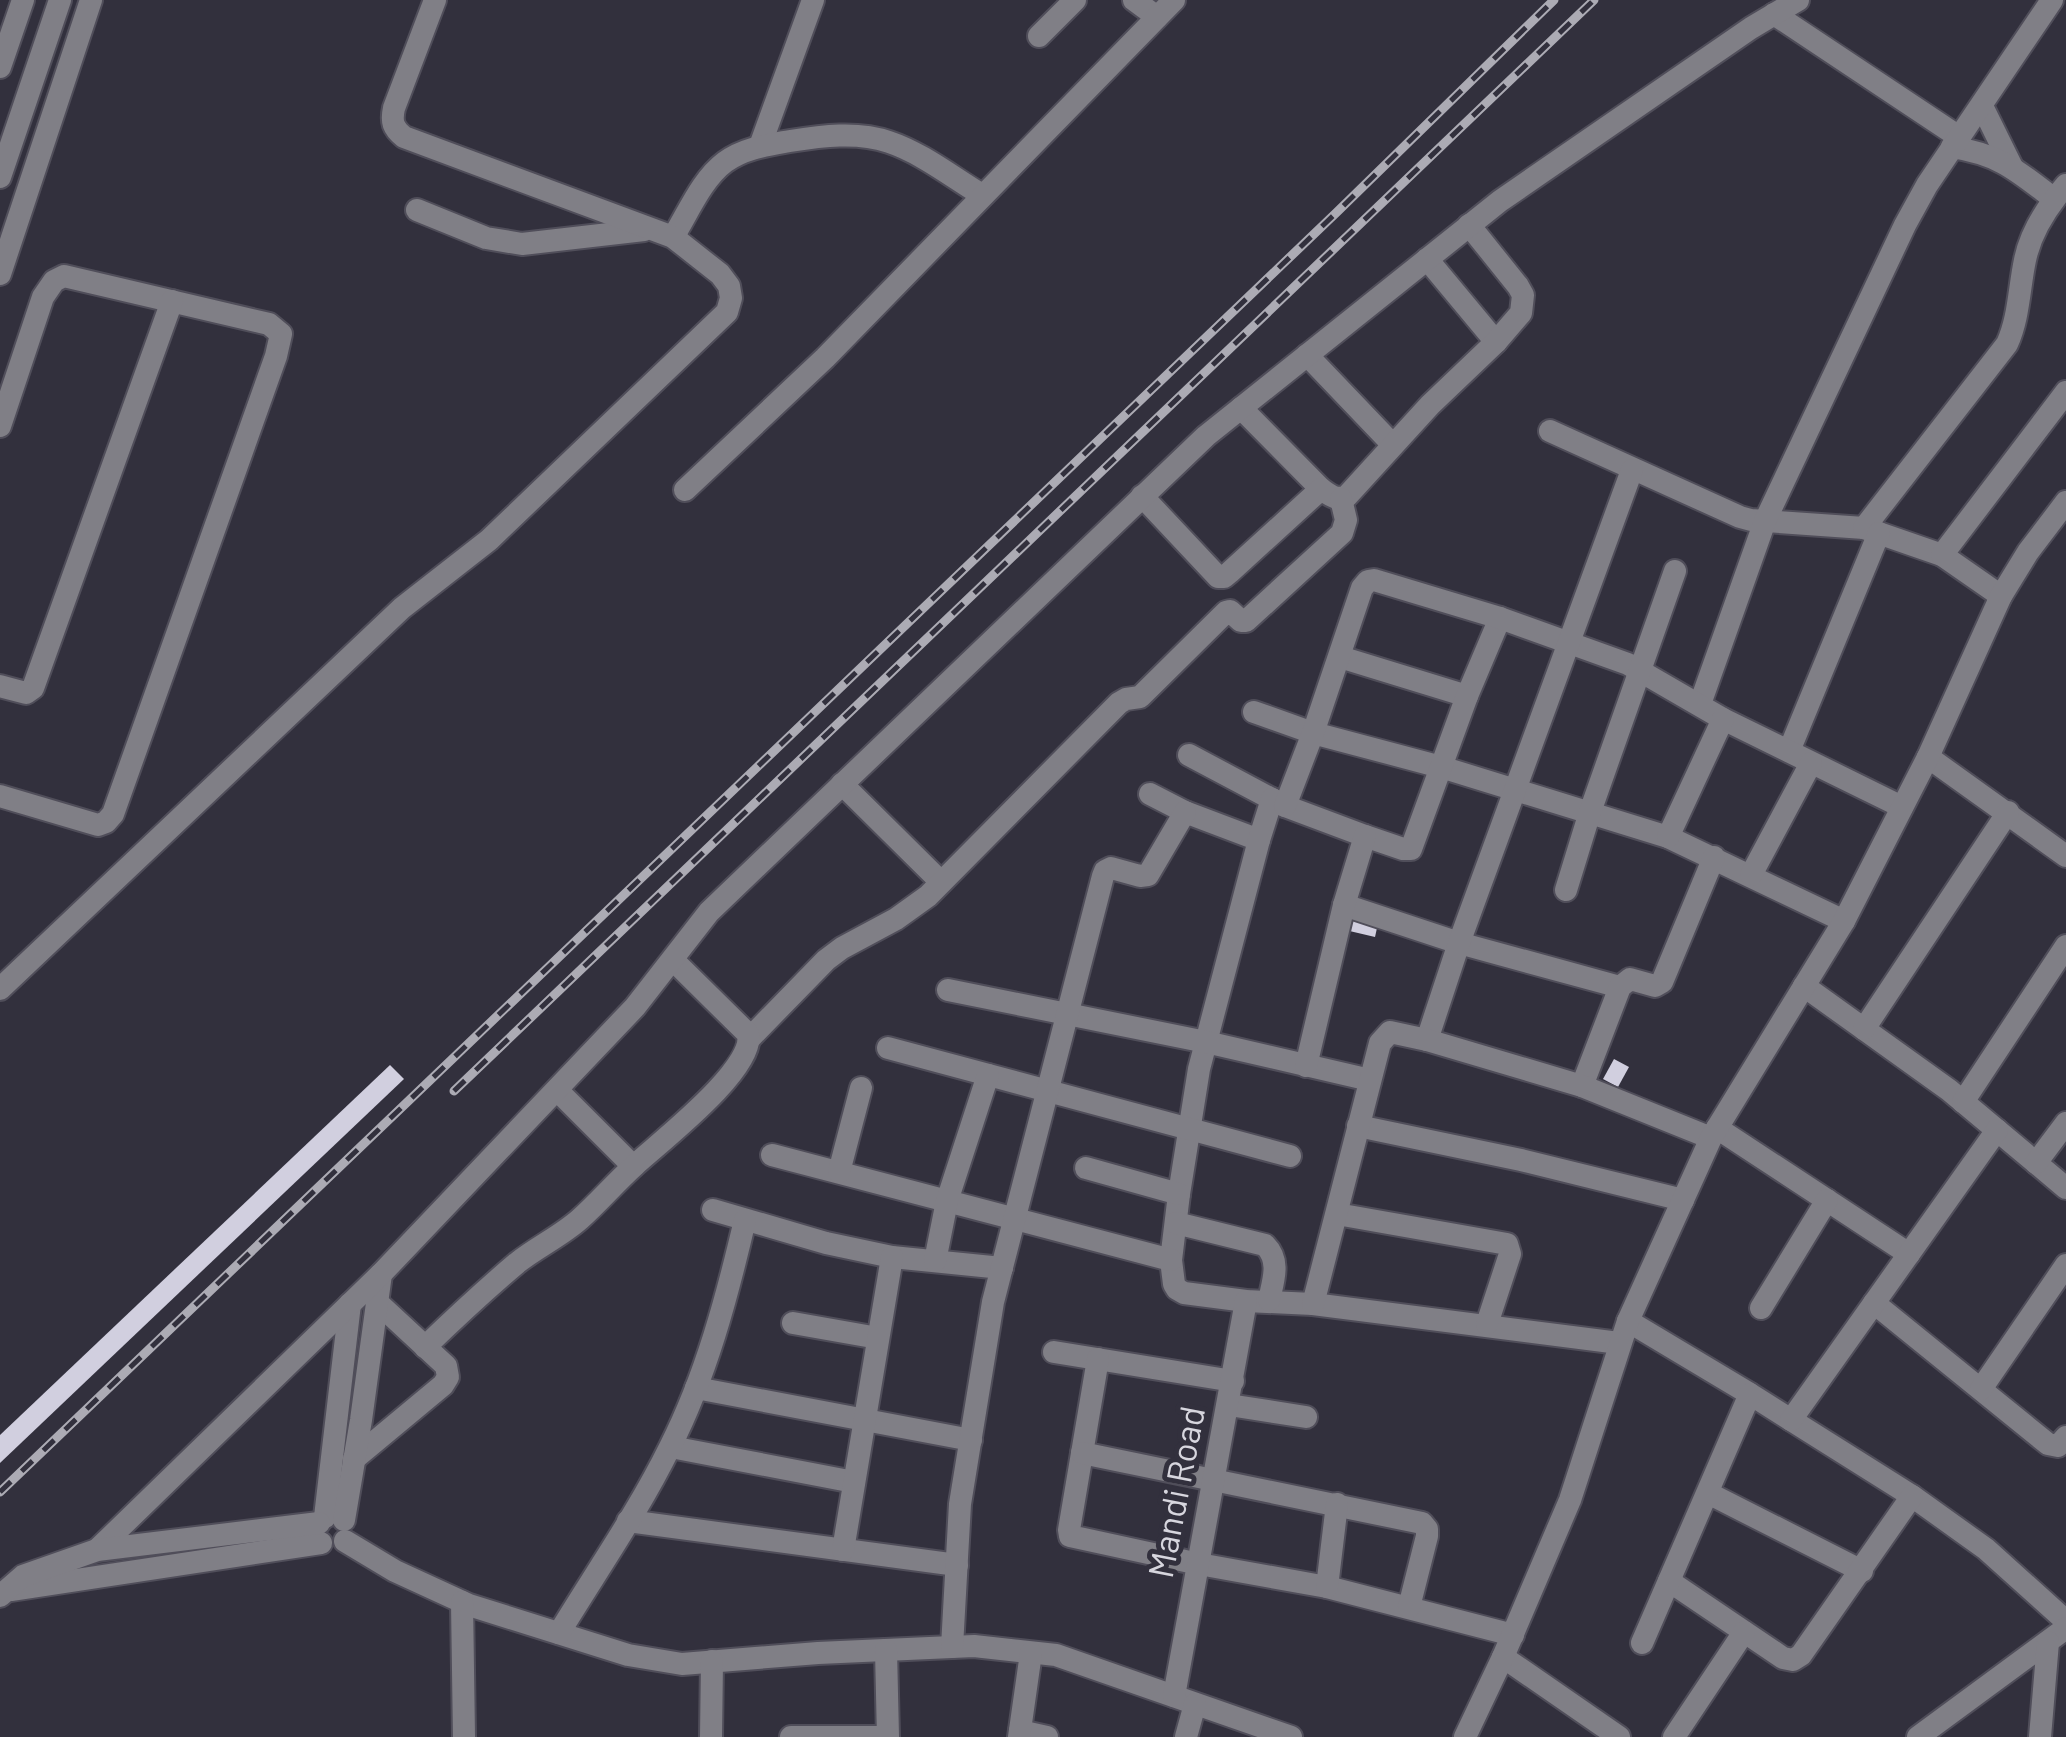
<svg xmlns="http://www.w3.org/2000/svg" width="2066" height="1737" font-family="Barlow,sans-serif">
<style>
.building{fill:#d1cfdf}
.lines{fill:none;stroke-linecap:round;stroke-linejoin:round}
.minor-casing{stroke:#504e5a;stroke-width:26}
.minor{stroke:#807f86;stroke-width:22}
.rail-casing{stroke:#acabb4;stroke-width:9}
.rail{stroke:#32303d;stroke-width:5;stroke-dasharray:15;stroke-linecap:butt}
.labels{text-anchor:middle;stroke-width:10;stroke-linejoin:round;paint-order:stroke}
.street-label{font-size:35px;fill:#d7d6de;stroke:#32303d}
</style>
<rect width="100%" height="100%" fill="#32303d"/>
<g class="building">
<path d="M1345,911L1379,919L1375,937L1341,929Z"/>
<path d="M1614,1059L1629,1067L1618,1087L1603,1079Z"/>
<path d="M390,1065L404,1079L0,1463V1435Z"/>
</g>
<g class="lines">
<g class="minor-casing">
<g id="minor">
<path d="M1134,0L1157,17"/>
<path d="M1774,14L1959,137"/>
<path d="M1039,36L1075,0"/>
<path d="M0,67L23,0"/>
<path d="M1982,106L2012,167"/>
<path d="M760,146L813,0"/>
<path d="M1952,147C2001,155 2016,170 2054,199"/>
<path d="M0,177L60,0"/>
<path d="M417,210L486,238L522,244L644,230"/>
<path d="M673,237C688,213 702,179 725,162C744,148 768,145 790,141C821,136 858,131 889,142C922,153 952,177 982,195"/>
<path d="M1427,259L1496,342"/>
<path d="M0,274L91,0"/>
<path d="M1307,355L1393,445"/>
<path d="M1241,408L1321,489"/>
<path d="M0,426L43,297L54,281L64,276L269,324L281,334L276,356L113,814L106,822L98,825L0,796"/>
<path d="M1550,431L1740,517L1751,520L1864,528L1942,555"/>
<path d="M685,490L825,358L1174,0"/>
<path d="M1142,496L1218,577H1224L1230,572L1321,489C1330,495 1336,501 1347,496L1430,405L1496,342L1521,313L1523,295L1518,286L1469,225"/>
<path d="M1864,528L2007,344C2019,318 2019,288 2025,260C2031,231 2047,207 2066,185"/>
<path d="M2001,596L1942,555L2066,392"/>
<path d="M1340,657L1467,696"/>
<path d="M0,686L26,693L33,688L172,301"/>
<path d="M1700,704L1765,521L1905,225L1927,185L2052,0"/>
<path d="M1254,712L1313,733L1441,767L1668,837L1844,921"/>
<path d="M1789,751L1879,533"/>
<path d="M1189,755L1285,806L1365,836L1403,849H1411L1467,696L1500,618"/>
<path d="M1928,757L2066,856"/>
<path d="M842,784L941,882"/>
<path d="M1150,794L1185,812L1259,840"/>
<path d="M1272,799L1259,840L1199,1069L1179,1194L1171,1260L1174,1284L1177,1289L1184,1293L1246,1301L1313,1304L1619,1343"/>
<path d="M1285,806L1313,733L1362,588L1368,581L1374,580L1500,618L1628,664L1723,719L1902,807"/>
<path d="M1668,837L1723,719"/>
<path d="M1751,875L1811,763"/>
<path d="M1566,890L1590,812L1675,571"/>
<path d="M1344,905L1459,943L1620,987"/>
<path d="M1804,986L1949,1090L2066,1188"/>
<path d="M0,989L402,608L489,540L727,312L731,298L729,286L720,274L673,237L404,137C393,128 391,122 394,108L435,0"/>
<path d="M948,990L1206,1042L1370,1080"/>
<path d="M1864,1029L2008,812"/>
<path d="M749,1039L826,960L842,948L896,919L928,896L1119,703L1126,699L1140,697L1226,612L1230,611L1241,621H1246L1342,533L1346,520L1341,499"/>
<path d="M1427,1040L1459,943L1632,470"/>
<path d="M888,1048L1290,1156"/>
<path d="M1306,1066L1344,905L1365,836"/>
<path d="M1582,1086L1620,987L1630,979L1655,986L1662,982L1714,857"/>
<path d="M557,1090L633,1166"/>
<path d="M1963,1102L2066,946"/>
<path d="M1358,1126L1521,1160L1683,1200"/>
<path d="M1717,1128L1909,1254"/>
<path d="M772,1155L1171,1260"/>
<path d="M2036,1163L2066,1123"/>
<path d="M1086,1168L1179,1194"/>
<path d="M839,1172L861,1088"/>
<path d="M713,1210L826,1243L892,1257L1002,1268"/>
<path d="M1337,1214L1507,1244L1510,1254L1487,1324"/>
<path d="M1176,1223L1265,1245C1281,1261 1273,1281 1269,1300"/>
<path d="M935,1261L947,1201L988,1075"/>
<path d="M1874,1303L2048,1444L2058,1446L2066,1437"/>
<path d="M1313,1304L1380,1043L1390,1032L1427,1040L1582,1086L1711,1138"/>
<path d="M1761,1308L1827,1200"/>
<path d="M1628,1321L1750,1394L1912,1496L1986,1549L2066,1621"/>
<path d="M793,1323L878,1338"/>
<path d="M425,1347C455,1318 485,1290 517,1263C537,1247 561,1236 580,1219C599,1202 616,1182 635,1165C660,1142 756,1068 748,1034L673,960"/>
<path d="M1054,1352L1233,1381"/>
<path d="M1098,1359L1069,1530L1070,1536L1199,1564L1327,1587L1513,1635"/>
<path d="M696,1388L971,1440"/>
<path d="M1981,1389L2066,1265"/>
<path d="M1229,1405L1306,1417"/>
<path d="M1791,1420L1997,1130"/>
<path d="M671,1447L854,1482"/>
<path d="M1082,1453L1422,1523L1427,1529V1536L1409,1607"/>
<path d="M354,1459L443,1385L448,1377L446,1366L378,1303"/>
<path d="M1708,1493L1862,1571"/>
<path d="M325,1517L350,1304"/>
<path d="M344,1520L361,1420L381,1274"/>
<path d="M628,1521L957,1565"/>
<path d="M345,1541L395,1571L469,1605L628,1655L682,1664L818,1653L974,1646L1056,1655L1291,1737"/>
<path d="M97,1550L381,1274L635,1007L709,912L1206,436L1500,201L1751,28L1798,0"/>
<path d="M843,1550L892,1257"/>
<path d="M1669,1581L1783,1658L1793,1660L1801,1655L1912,1496"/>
<path d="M1327,1587L1337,1504"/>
<path d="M11,1590L321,1543"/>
<path d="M0,1596L23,1576L97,1550L319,1523"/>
<path d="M462,1602L464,1737"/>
<path d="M559,1633C596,1572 638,1512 670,1447C706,1376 727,1297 745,1220"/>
<path d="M1642,1643L1750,1394"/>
<path d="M952,1647L960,1504L993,1302L1103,876L1105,871L1111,868L1140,876L1148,875L1185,812"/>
<path d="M1503,1657L1619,1737"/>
<path d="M1174,1696L1246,1301"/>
<path d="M1020,1731L1047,1737"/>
<path d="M711,1737L712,1661"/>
<path d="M791,1737H888L886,1650"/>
<path d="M1019,1737L1031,1653"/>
<path d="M1186,1737L1195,1704"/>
<path d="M1465,1737L1503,1657L1570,1500L1628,1321L1711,1138L1844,921L1928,757L2001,596L2028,552L2066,502"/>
<path d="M1674,1737L1744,1632"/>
<path d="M1918,1737L2066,1628"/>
<path d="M2040,1737L2048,1642"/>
</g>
</g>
<use href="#minor" class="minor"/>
<g class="rail-casing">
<g id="rail">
<path d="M454,1091L1594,0"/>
<path d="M0,1492L1337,212L1554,0"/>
</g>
</g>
<use href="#rail" class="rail"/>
</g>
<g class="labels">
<g class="street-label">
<text transform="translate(1177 1492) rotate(-79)" y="12">Mandi Road</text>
</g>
</g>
</svg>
